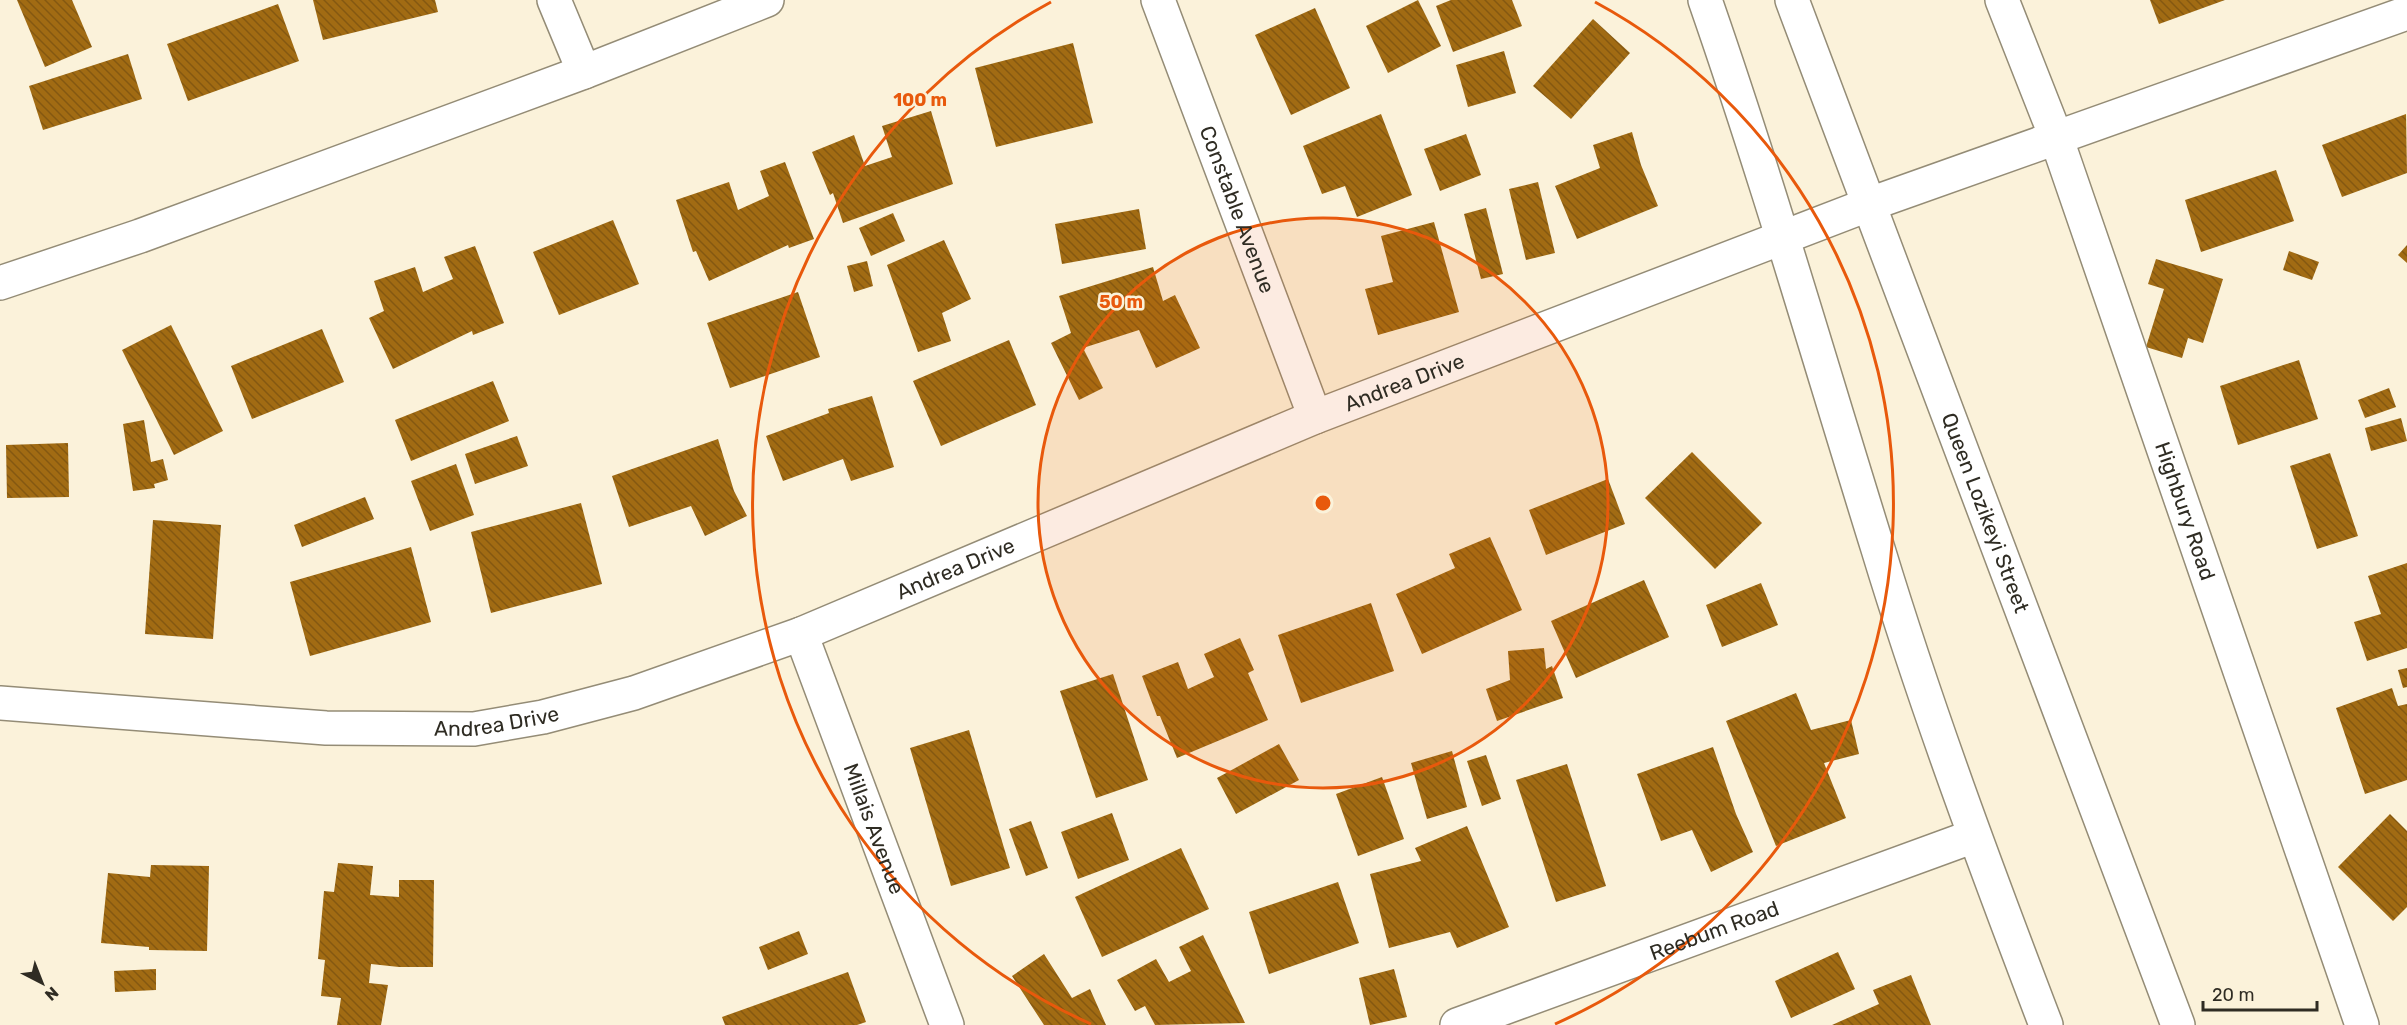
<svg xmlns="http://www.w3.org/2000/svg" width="2407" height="1025" font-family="Rubik,sans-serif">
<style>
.building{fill:url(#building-back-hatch)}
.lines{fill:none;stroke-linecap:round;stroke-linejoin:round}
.street-casing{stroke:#948c76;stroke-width:36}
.secondary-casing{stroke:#948c76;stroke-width:36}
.street{stroke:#fff;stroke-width:33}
.secondary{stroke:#fff;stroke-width:33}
.ring{fill:none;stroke:#e8590c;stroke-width:3}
.labels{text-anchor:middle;stroke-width:5;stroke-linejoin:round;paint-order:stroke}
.street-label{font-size:21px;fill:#2f2c23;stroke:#fbf2da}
.centre{fill:#e8590c;stroke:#fbf2da;stroke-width:3}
.ring-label{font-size:18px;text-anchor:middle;font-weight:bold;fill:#e8590c;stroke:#fbf2da;stroke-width:5;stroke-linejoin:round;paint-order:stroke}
</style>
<defs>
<pattern id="building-back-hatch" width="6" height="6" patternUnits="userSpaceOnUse" patternTransform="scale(1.5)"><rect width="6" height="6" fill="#a16b13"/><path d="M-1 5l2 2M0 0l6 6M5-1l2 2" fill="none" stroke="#845811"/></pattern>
</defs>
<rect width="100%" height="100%" fill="#fbf2da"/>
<g class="building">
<path d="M17,0H72L92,47L45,67Z"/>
<path d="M313,0H435L438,12L323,40Z"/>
<path d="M1418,0L1441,46L1388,73L1366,26Z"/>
<path d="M1451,0H1512L1522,26L1453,52L1436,6Z"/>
<path d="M2150,0H2225L2159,24Z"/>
<path d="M278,4L299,61L188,101L167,44Z"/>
<path d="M1315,8L1350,88L1291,115L1255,35Z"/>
<path d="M1593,19L1630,53L1571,119L1533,86Z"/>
<path d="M1073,43L1093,123L996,147L975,68Z"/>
<path d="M1504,51L1516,93L1468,107L1456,65Z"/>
<path d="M128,54L142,99L43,130L29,86Z"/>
<path d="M931,111L953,184L843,223L833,193L830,195L812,152L854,135L865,166L892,157L882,126Z"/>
<path d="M1381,114L1412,195L1357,217L1345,186L1322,194L1303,146Z"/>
<path d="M2406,114L2407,173L2342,197L2322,145Z"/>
<path d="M1632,132L1641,165L1658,206L1577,239L1555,186L1600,168L1593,145Z"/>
<path d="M1466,134L1481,175L1440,191L1424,149Z"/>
<path d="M785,162L814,239L789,248L788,245L709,281L696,251L693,252L676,200L729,182L738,210L769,196L760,171Z"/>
<path d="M2276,170L2294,221L2201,252L2185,200Z"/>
<path d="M1538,182L1555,253L1526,260L1509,189Z"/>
<path d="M1486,208L1503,274L1481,279L1464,214Z"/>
<path d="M1139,209L1146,249L1062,264L1055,224Z"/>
<path d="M893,213L905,241L871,256L859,228Z"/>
<path d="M613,220L639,284L559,315L533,252Z"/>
<path d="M1434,222L1459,312L1378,335L1365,289L1393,282L1381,236Z"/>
<path d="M944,240L971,299L942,313L951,341L918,352L887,265Z"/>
<path d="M2407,245V263L2398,255Z"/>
<path d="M475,246L504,323L473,335L472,331L393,369L369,318L384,311L374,281L415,267L423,292L453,279L444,257Z"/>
<path d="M2289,251L2319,262L2312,280L2283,270Z"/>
<path d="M2156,259L2223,279L2203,343L2188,338L2182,358L2146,347L2164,289L2148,284Z"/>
<path d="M867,261L873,286L854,292L847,266Z"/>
<path d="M1153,267L1163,301L1175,295L1200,348L1156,368L1139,330L1083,348L1103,388L1079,400L1051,343L1071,333L1059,296Z"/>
<path d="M798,292L820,357L730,388L707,323Z"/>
<path d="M171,325L223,431L174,455L122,350Z"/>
<path d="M322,329L344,382L252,419L231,366Z"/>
<path d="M1009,340L1036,405L941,446L913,381Z"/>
<path d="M2299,360L2318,419L2238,445L2220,386Z"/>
<path d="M493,381L509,421L411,461L395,420Z"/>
<path d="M2389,388L2396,407L2365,418L2358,400Z"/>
<path d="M872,396L894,467L851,481L843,459L783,481L766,436L829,413L828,409Z"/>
<path d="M2401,418L2407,441L2371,451L2365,428Z"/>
<path d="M144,420L151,462L163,459L168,480L154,484L155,488L133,491L123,424Z"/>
<path d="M517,436L528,466L475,484L465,454Z"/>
<path d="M718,439L734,491L747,516L705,536L691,506L629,527L612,476Z"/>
<path d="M68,443L69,497L7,498L6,445Z"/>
<path d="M1692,452L1762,523L1715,569L1645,498Z"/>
<path d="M2330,453L2358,536L2317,549L2290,466Z"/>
<path d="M456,464L474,515L430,531L411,481Z"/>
<path d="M1608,479L1625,524L1546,555L1529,510Z"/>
<path d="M365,497L374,519L302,547L294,525Z"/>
<path d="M581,503L602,584L491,613L471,532Z"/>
<path d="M153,520L221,525L213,639L145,634Z"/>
<path d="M1490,537L1522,610L1422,654L1396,594L1455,568L1449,554Z"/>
<path d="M411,547L431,622L310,656L290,582Z"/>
<path d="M2407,563V648L2367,661L2354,622L2381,614L2368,576Z"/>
<path d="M1644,580L1669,637L1576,678L1551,621Z"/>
<path d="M1761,583L1778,625L1722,647L1706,605Z"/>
<path d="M1371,603L1394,671L1301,703L1278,635Z"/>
<path d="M1240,638L1254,670L1248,673L1268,720L1177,758L1160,716H1157L1142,676L1178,662L1188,689L1214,677L1204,654Z"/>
<path d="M1544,648L1546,669L1552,666L1563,698L1497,721L1486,689L1510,680L1508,651Z"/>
<path d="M2407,668V687L2403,688L2398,670Z"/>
<path d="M1113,674L1148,780L1096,798L1060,691Z"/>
<path d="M2392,688L2398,706L2407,704V780L2365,794L2336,708Z"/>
<path d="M1796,693L1811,730L1851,720L1859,754L1824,763L1846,818L1776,846L1726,721Z"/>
<path d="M969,730L1010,868L951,886L910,748Z"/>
<path d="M1279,744L1299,780L1236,814L1217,778Z"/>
<path d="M1713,747L1736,814L1753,852L1711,872L1692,830L1661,841L1637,774Z"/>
<path d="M1452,751L1467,807L1427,819L1411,763Z"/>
<path d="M1486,755L1501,799L1482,806L1467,761Z"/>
<path d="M1567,764L1606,886L1556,902L1516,780Z"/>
<path d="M1382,777L1404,839L1358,856L1336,794Z"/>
<path d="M1112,813L1129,860L1078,879L1061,832Z"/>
<path d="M2390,814L2407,831V907L2393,921L2338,867Z"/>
<path d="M1031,821L1048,868L1026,876L1009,829Z"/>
<path d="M1467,826L1509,927L1457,948L1450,932L1389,948L1370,874L1421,861L1415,848Z"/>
<path d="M1181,848L1209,909L1102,957L1075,897Z"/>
<path d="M338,863L373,866L370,895L399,897V880H434L433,967H399L371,964L369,983L388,985L381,1025H337L341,998L321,996L325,960L318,959L324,891L334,892Z"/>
<path d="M151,865L209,866L207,951L149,950V947L101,943L108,873L150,877Z"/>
<path d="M1338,882L1359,943L1269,974L1249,912Z"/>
<path d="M799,931L808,954L768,970L759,947Z"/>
<path d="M1203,935L1245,1023L1155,1025L1145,1006L1135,1011L1117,980L1156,959L1169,982L1191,971L1179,947Z"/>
<path d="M1838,952L1855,989L1791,1018L1775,981Z"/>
<path d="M1044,954L1072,998L1090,989L1106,1025H1044L1012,976Z"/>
<path d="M156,969V990L115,992L114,971Z"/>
<path d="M1394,969L1407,1017L1370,1025L1359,978Z"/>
<path d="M848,972L866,1022L857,1025H725L722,1017Z"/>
<path d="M1911,975L1931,1025H1832L1879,1004L1873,990Z"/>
</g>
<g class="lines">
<g class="street-casing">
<g id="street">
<path d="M554,0L584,72"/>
<path id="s1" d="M1158,0L1315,417"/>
<path d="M1705,0C1768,181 1821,366 1878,549C1927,710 1986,868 2046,1025"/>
<path id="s2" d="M2002,0L2056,137L2362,1025"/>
<path d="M0,283L140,236L584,72L767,0"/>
<path id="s3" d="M801,634L947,1025"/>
<path id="s4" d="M0,703L326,728L474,729L543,717L634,693L801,634L1315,417L1870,204L2407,13"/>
<path id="s5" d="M1457,1025L1974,836"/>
</g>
</g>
<g class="secondary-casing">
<g id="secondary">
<path id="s6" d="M1792,0L2178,1025"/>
</g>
</g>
<use href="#street" class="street"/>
<use href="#secondary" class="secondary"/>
</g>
<circle cx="1323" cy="503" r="285" fill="#e8590c" fill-opacity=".12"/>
<g class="ring">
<circle cx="1323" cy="503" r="285"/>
<path d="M1091 1024A570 570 0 0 1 1051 2M1595 2A570 570 0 0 1 1555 1024"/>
</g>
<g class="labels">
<g class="street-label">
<text dy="7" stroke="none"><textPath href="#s1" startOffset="224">Constable Avenue</textPath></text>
<text dy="7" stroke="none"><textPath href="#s4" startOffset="1470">Andrea Drive</textPath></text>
<text dy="7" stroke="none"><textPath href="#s2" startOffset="543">Highbury Road</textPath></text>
<text dy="7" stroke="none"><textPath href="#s6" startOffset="548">Queen Lozikeyi Street</textPath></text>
<text dy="7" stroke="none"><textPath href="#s4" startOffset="984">Andrea Drive</textPath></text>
<text dy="7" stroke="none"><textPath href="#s4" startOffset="498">Andrea Drive</textPath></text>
<text dy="7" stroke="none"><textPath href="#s3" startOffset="208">Millais Avenue</textPath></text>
<text dy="7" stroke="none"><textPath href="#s5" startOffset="274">Reebum Road</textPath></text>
</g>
</g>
<circle cx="1323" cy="503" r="9" class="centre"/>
<g class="ring-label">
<text x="920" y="106">100 m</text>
<text x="1121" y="308">50 m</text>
</g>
<g transform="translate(42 983) rotate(138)" stroke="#fbf2da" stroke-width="4.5" paint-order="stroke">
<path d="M0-4.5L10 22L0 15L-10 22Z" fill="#2f2c23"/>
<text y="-9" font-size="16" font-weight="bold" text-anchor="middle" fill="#2f2c23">N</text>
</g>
<path d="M2203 1001v9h114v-9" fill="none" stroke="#2f2c23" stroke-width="3"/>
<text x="2212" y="1001" font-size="18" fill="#2f2c23" stroke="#fbf2da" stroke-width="4.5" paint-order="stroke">20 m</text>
</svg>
